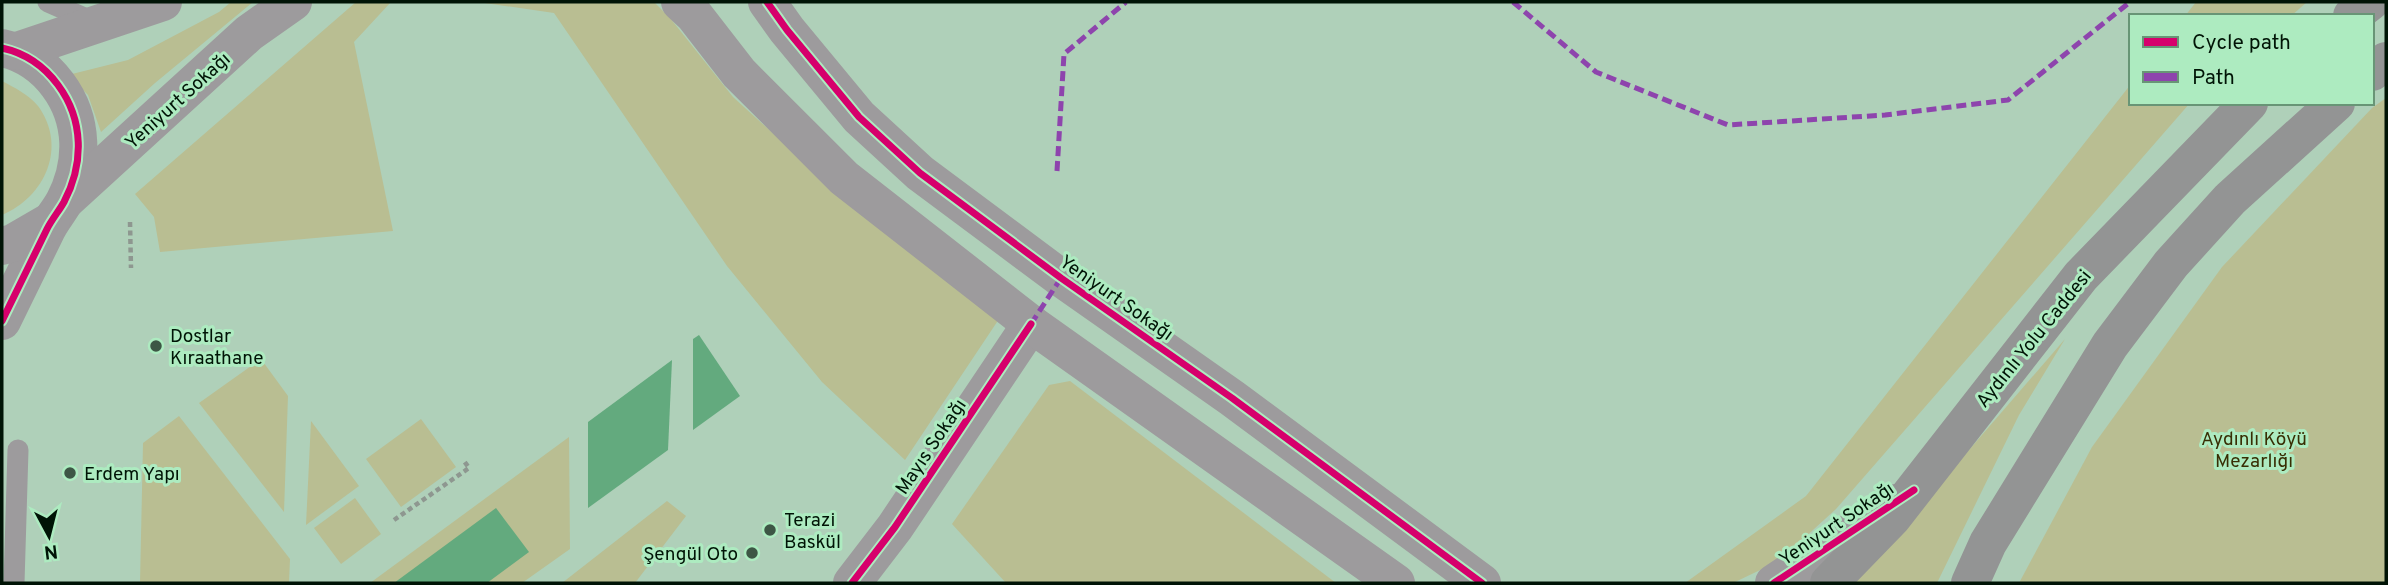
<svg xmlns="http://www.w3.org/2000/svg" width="2388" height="585" font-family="Overpass,sans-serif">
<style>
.green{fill:#b9be92}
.water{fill:#63aa7e}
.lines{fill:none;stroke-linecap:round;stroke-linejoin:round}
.path{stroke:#8e9790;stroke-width:4.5;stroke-dasharray:5 3.5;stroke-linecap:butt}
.service{stroke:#9d9b9d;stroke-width:21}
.minor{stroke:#9d9b9d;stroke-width:38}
.tertiary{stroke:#9d9b9d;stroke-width:38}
.primary{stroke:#939494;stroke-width:38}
.quiet{stroke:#8e44ad;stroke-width:5;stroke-dasharray:10 5;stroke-linecap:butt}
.cycleway-casing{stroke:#adebc0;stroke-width:11}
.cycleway{stroke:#d6006c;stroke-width:7}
.poi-dot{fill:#3d5645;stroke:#adebc0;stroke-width:2.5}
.labels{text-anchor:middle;stroke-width:6;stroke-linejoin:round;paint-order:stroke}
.street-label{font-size:19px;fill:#001406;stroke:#adebc0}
.poi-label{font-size:19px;fill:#001406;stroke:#adebc0;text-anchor:start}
.park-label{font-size:19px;fill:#382e04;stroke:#adebc0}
</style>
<rect width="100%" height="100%" fill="#afd0b9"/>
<g class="green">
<path d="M231,2H253L155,83L101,132L88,95L68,75L128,60L219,12Z"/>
<path d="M356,2H391L354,42L393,231L160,252L154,217L135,194Z"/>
<path d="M478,2H654L670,18L733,97L863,215L999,319L905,460L822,382L727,266L554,13Z"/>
<path d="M2196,2H2307L2291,16H2185Z"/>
<path d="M2,81C15,88 28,94 38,106C68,147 45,197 2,215Z"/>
<path d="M2131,84V103H2190L1836,509L1779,561L1733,583H1685L1806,496Z"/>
<path d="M2386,98V583H2019L2092,447L2222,267L2372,108Z"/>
<path d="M2065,339L2019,415L1937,583H1854Z"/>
<path d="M261,359L288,396L284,512L199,403Z"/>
<path d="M1070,381L1336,583H1006L952,524L1049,385Z"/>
<path d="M179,416L290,559L289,583H140L143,443Z"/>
<path d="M421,419L456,467L401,507L366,459Z"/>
<path d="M311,421L359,486L306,525Z"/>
<path d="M569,437L570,549L522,583H370Z"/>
<path d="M355,498L381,534L341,564L314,528Z"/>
<path d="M667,501L686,516L635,583H562Z"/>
</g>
<g class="water">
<path d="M699,335L740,396L693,430V339Z"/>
<path d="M672,360L668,450L588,508V422Z"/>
<path d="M496,508L529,552L487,583H394Z"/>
</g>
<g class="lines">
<g class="path">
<path d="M130,222L131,268"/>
<path d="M394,520L469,468L464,461"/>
</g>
<g class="service">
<path d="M48,2L98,24"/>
<path d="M14,583L18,450"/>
</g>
<path class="minor" d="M852,583L895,527L1031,324"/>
<g class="tertiary">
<path d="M680,2L694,15L739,73L844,178L1031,324L1396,583"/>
<path d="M767,2L787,30L859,117L920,173L1061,278L1232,398L1482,583"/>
<path d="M2,48C25,53 44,66 58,85C84,120 84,164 64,202C59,211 52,219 47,229C32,260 17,290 2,321"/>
<path d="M17,51L163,2"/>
<path d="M66,200L249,33L293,2"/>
<path d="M2,246L13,243L51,221"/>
<path d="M1774,583L1895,503"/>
</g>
<g class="primary">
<path d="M2352,16L2370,2"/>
<path d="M2372,72L2386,61"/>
<path d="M1829,583L1892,518L2081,276L2249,103"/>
<path d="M1970,583L1988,543L2110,345L2171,264L2230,199L2336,103"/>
</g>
<g class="quiet">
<path d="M1513,2L1596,72L1728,125L1885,115L2008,100L2130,2"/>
<path d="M1057,171L1064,54L1126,2"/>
<path d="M1031,324L1061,278"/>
</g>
<g class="cycleway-casing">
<g id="cycleway">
<path d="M767,2L787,30L859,117L920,173L1061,278L1232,398L1482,583"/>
<path d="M2,48C25,53 44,66 58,85C84,120 84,164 64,202C59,211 52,219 47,229C32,260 17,290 2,321"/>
<path d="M852,583L895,527L1031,324"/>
<path d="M1774,583L1914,490"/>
</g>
</g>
<use href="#cycleway" class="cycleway"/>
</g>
<g class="poi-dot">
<circle cx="156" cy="346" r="7"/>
<circle cx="70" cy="473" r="7"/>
<circle cx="770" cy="530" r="7"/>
<circle cx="752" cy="553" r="7"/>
</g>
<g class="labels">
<g class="street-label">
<text transform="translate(177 100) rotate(-42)" y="7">Yeniyurt Sokağı</text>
<text transform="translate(1117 297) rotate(35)" y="7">Yeniyurt Sokağı</text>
<text transform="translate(2033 338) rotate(-51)" y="7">Aydınlı Yolu Caddesi</text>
<text transform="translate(930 446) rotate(-56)" y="7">Mayıs Sokağı</text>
<text transform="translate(1836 523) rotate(-34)" y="7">Yeniyurt Sokağı</text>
</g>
<g class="poi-label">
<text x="170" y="342">Dostlar<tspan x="170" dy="22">Kıraathane</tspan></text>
<text x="84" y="480">Erdem Yapı</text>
<text x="784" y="526">Terazi<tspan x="784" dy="22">Baskül</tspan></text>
<text x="738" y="560" text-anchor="end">Şengül Oto</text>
</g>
<g class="park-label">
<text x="2254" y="445">Aydınlı Köyü<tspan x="2254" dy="22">Mezarlığı</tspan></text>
</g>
</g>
<rect width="2388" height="585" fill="none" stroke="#001406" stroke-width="7"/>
<rect x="2129" y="14" width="245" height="91" fill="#adebc0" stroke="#689576" stroke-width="2"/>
<rect x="2143" y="37" width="35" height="10" fill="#d6006c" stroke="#689576" stroke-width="2"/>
<text x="2192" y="49" font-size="21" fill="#001406">Cycle path</text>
<rect x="2143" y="72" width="35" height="10" fill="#8e44ad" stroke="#689576" stroke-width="2"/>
<text x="2192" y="84" font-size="21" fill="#001406">Path</text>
<g transform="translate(49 536) rotate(173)" stroke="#adebc0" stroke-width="5" paint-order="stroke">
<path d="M0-5L12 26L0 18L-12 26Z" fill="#001406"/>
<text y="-10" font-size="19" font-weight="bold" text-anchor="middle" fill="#001406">N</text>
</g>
</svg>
